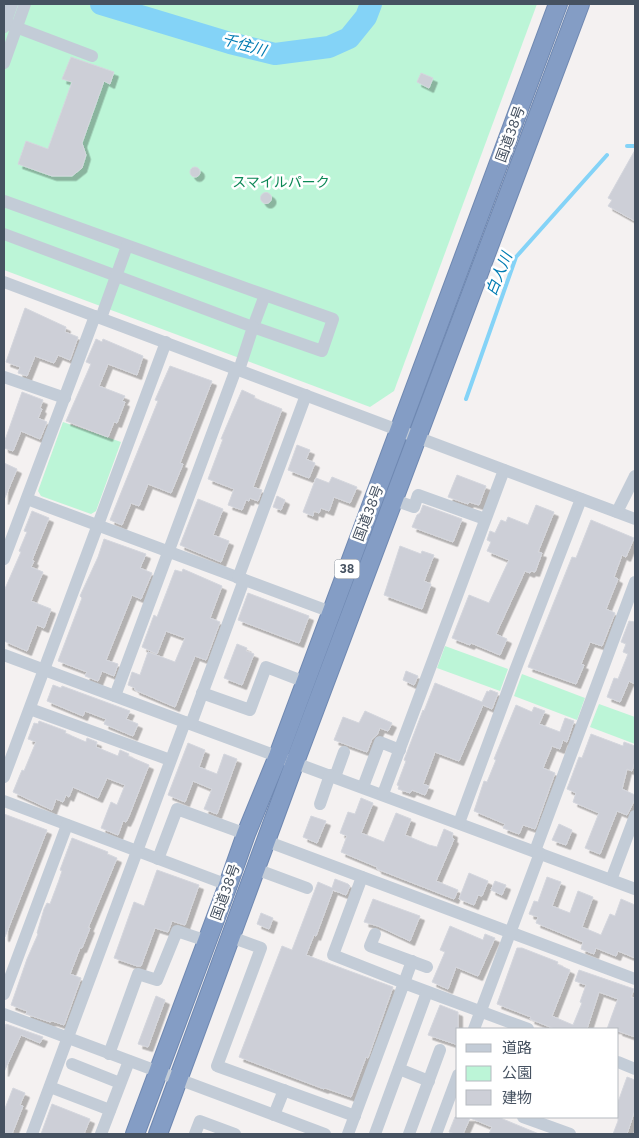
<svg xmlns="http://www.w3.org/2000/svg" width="639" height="1138" font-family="'IBM Plex Sans','Noto Sans JP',sans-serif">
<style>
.green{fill:#bcf5d7}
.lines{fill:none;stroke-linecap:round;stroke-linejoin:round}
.stream{stroke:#84d3f7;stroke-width:4}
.river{stroke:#84d3f7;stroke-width:22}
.building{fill:#cdcfd7;stroke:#d4d6dd;filter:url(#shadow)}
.highway-casing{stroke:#6f88b1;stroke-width:20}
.minor{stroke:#c3ccd7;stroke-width:12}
.highway{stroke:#849dc5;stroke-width:18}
.labels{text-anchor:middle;stroke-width:5;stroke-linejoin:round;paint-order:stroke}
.shield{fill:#fff;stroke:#7e8690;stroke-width:1}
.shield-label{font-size:12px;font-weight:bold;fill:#465261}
.street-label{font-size:14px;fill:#465261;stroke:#fff}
.park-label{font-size:14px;fill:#0c8755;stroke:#fff}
.water-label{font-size:15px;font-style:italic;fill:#017bb2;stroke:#fff}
</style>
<defs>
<filter id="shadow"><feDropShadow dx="4.5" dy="4.5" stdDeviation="0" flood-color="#0004"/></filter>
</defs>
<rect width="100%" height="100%" fill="#f4f1f1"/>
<g class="green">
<path d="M4,4H537L394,391L370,407L4,270Z"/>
<path d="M63,422L121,442L96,511L91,514L41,496L38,491Z"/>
<path d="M445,646L508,669L500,691L437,668Z"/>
<path d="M522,674L585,698L577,720L514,696Z"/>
<path d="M599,704L635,717V744L590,727Z"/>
</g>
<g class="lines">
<g class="stream">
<path d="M627,146H635"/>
<path d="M466,399L516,257L607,155"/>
</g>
<path class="river" d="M101,4L230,43L275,54L329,47L349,38L366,17L371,4"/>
</g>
<g class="building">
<path d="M71,57L114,72L110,84L104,81L82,143L86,155L82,168L72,176H52L18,164L26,141L48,149L72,82L62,79Z"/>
<path d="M421,73L433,78L429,88L417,82Z"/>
<path d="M635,150V221L608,206L612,200L608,198Z"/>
<circle cx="195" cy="172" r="5"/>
<circle cx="266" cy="198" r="5.5"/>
<path d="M25,308L66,327L65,332L78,337L70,360L58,355L54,363L35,356L27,376L18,373L20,367L6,362Z"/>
<path d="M96,339L102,342L103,339L143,356L137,375L108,364L99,386L125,396L122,401L125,402L117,423L114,422L108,437L66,421L91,364L86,362Z"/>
<path d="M170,366L212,381L180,463L183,464L171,493L148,484L139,506L131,503L122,525L110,520L158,401L155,400Z"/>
<path d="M242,390L255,396L254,398L282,409L253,487L262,490L258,501L250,498L249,501L246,500L242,510L228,505L234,489L208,479L223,439H221Z"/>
<path d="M22,392L43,400L40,408L42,409L38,418L47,422L40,439L21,431L13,451L4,448V443Z"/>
<path d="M297,445L310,450L306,459L315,463L309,478L288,470Z"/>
<path d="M4,463L17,469L4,500Z"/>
<path d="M457,475L486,486L479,505L469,502L468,504L448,497Z"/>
<path d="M332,477L357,487L350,503L334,497L329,511L321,508L319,513L314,511L313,516L303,512L316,478L329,483Z"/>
<path d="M277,496L285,500L281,510L273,507Z"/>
<path d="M198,499L223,509L213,535L229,541L221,562L180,545Z"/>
<path d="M423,505L462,519L453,542L412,527L417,515L420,513Z"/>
<path d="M536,505L554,512L538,552L542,553L535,572L531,571L530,573L525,571L496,634L507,639L500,655L471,643L470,645L452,638L469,595L489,603L509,560L487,551L491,542L487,540L490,531L495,533L501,520L506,522L508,517L528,525Z"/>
<path d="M32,511L49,518L32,560L34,561L31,567L43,572L31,601L51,609L44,628L37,625L27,651L4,641V591L21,552L19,551L27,532L24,531Z"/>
<path d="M591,520L634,538L626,557L622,555L614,577L618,579L606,609L615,613L602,646L590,642L581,664L584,665L576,684L528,667L572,557L576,558Z"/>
<path d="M104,539L146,554L140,568L152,573L141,599L132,595L106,660L118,664L114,676L102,671L98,681L85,676L87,672L58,661L82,598L80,596L98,557Z"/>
<path d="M400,546L421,554L422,551L434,555L424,581L431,584L422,609L384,595Z"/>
<path d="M183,569L222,586L210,618L220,622L206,660L195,656L175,707L135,690V688L128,685L132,672L140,675L148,652L175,662L185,638L166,631L157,654L142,647L154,615L157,617L175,570L182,572Z"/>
<path d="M248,593L309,616L299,643L238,620Z"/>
<path d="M629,621L635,622V684L629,681L620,702L607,697L614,678L618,679L628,654L623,652L626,644L621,642Z"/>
<path d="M237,644L247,648L246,651L254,654L242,685L224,678Z"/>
<path d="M406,671L418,676L414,685L403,680Z"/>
<path d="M435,683L482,702L487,691L489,692L490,690L498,693L492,709L483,705L459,761L435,752L423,784L429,786L425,795L412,790L410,793L398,789L399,786L397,785L406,761L404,760L423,710L424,711Z"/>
<path d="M53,685L61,688L62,686L130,711L126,719L138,724L133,736L104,724L106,719L85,711L83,716L47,701Z"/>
<path d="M516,705L532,712L534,707L545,711L539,724L560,732L565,718L574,721L567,742L563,740L560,749L552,746L543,768L555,773L535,829L523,825L519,834L503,828L505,824L474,811L484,781L487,782L496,760L494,759Z"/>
<path d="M365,711L392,723L388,731L380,728L377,735L372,739L367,752L334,740L343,717L359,723Z"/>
<path d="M39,721L66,731L65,733L86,742L87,738L97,742L96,747L118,756L120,750L129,754L128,756L149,765L129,816L126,822L123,821L118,835L101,828L111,802L117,805L125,785L107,778L98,798L73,787L69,797L66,795L63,802L56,799L52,810L13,792L22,770L24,771L36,742L28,739L34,723L38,724Z"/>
<path d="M591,734L623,746L624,742L635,746V761L632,771L627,769L622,789L635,795V799L627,815L617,811L600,854L585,848L599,813L573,802L576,793L567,789L579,757L582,758Z"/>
<path d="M188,743L205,750L199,767L217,774L224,754L237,759L217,814L204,809L212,789L193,781L185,802L168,795Z"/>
<path d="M361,798L373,803L361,833L384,842L396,813L411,819L405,835L429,845L437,847L444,829L453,833L452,838L454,839L436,881L458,890L454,899L377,869V867L341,852L347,836L340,833L348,812L355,814Z"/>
<path d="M4,814L47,830L5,937H4Z"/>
<path d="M311,816L326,821L317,843L303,837Z"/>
<path d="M559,824L572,830L566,845L552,840Z"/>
<path d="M72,838L108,852L107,854L117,858L88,928H90L82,948H80L70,974L81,978L64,1025L52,1021L50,1022L26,1014L27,1011L11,1005L27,959L38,934L37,933L44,909L47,903L50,904L59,880L62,871L60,870Z"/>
<path d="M157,870L199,885L185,925L172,921L168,932L155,928L141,966H137L114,958L134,902L144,906Z"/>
<path d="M469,873L488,881L482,896L478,895L474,905L459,899Z"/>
<path d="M547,877L561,882L552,906L570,913L578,891L593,897L582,927L601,935L610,914L615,916L621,899L635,905V958L618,951L616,956L596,948L594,954L581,949L583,942L536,923L538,917L529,914L534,901L538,902Z"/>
<path d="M335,879L348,884L350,886L346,895L333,890L316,936L314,935L306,955L393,987L368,1058L366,1057L351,1097L325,1088L324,1089L239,1057L282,946L292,950L318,882L332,888Z"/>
<path d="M495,881L506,885L502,895L491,890Z"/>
<path d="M373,899L420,916L410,941L378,926L364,922Z"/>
<path d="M261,913L273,918L269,929L257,924Z"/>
<path d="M450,926L483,940L485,934L495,938L478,976L456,967L448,989L432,982L445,952L440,950Z"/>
<path d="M517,948H522L558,962L557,964L570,970L552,1016L573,1025L582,1003L580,1002L586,985L575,981L579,970L634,989L631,997L635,998V1037L618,1031V1029H607L618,999L599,992L587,1029H555L530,1019L531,1017L497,1004Z"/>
<path d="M156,996L165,1000L148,1047L138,1044Z"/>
<path d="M440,1005L458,1012V1045L428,1035Z"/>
<path d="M6,1024L43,1037L40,1043L21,1035L4,1072V1030Z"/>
<path d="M627,1077L635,1080V1110L627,1134H613L618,1121V1102Z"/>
<path d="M13,1088L25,1093L20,1105L23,1106L12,1134H4V1111Z"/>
<path d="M52,1104L90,1119L84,1134H41Z"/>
<path d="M455,1117H498L539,1134H489L492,1127L470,1118L463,1134H455L449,1132Z"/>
</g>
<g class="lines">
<g class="highway-casing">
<g id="highway">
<path d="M135,1134L228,885L246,834L278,756L558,4"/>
<path d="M158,1134L295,762L580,4"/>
</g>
</g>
<g class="minor">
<path d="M5,23L92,56"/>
<path d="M4,27L12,4"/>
<path d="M4,63L25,4"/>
<path d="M4,201L265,295L253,327L322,351L333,319L265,295"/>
<path d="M4,234L253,327L239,370"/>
<path d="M4,282L635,519"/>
<path d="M101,318L127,246"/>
<path d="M4,377L65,398"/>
<path d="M27,499L331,612"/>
<path d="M394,500L414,507L418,495L485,519"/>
<path d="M617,512L635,476"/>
<path d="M4,559L95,316"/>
<path d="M238,578L306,395"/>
<path d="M4,655L635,889"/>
<path d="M202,693L250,710L266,667L305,682"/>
<path d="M115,696L236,369"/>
<path d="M30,709L170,760"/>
<path d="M191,724L244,580"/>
<path d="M4,777L166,342"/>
<path d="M335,777L344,752"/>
<path d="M363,787L380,742L400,750"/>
<path d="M383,794L504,470"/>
<path d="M4,801L228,885"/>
<path d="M320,804L330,775"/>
<path d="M459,823L516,668L581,499"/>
<path d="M266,841L635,979"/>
<path d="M535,851L635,582"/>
<path d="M158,859L177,809L246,834"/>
<path d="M256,869L307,888"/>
<path d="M362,877L333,955L404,983L412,961"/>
<path d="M611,880L635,816"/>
<path d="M375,934L370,946L427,967"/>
<path d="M231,937L261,948L217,1066L355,1116"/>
<path d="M4,994L67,825"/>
<path d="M4,1014L325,1134"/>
<path d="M474,1029L540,853"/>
<path d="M109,1054L138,974L157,980L177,931L207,941"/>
<path d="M618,1062L635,1069"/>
<path d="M72,1064L120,1083"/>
<path d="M399,1069L429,1081"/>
<path d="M50,1087L110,1110"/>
<path d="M274,1115L284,1090"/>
<path d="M523,1117L570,1134"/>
<path d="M32,1134L185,722"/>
<path d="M101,1134L129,1061"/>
<path d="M195,1134L200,1121L235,1134"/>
<path d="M348,1134L404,983L528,1029"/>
<path d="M375,1134L427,992"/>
<path d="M409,1134L440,1050"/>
<path d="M436,1134L458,1075"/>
</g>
<use href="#highway" class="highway"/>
</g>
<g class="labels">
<rect class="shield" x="334.5" y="559.5" width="25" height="19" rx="4"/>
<g class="shield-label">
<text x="347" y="573">38</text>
</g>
<g class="street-label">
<text transform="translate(510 134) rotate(-70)" y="5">国道38号</text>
<text transform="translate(368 513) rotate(-69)" y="5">国道38号</text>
<text transform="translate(225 892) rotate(-70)" y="5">国道38号</text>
</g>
<g class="park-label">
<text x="281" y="187">スマイルパーク</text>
</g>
<g class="water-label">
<text transform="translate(244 45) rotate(16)" y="5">千住川</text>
<text transform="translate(499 274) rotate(-68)" y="5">白人川</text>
</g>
</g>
<rect width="639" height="1138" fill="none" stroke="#465261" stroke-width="10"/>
<rect x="456" y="1028" width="162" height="90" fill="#ffffff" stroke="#b5bac0"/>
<rect x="466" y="1044" width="25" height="8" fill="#c3ccd7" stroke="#b5bac0"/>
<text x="502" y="1053" font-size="15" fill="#465261">道路</text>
<rect x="466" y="1066" width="25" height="15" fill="#bcf5d7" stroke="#b5bac0"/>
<text x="502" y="1078" font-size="15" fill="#465261">公園</text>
<rect x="466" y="1090" width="25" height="15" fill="#cdcfd7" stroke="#b5bac0"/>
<text x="502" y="1103" font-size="15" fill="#465261">建物</text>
</svg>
